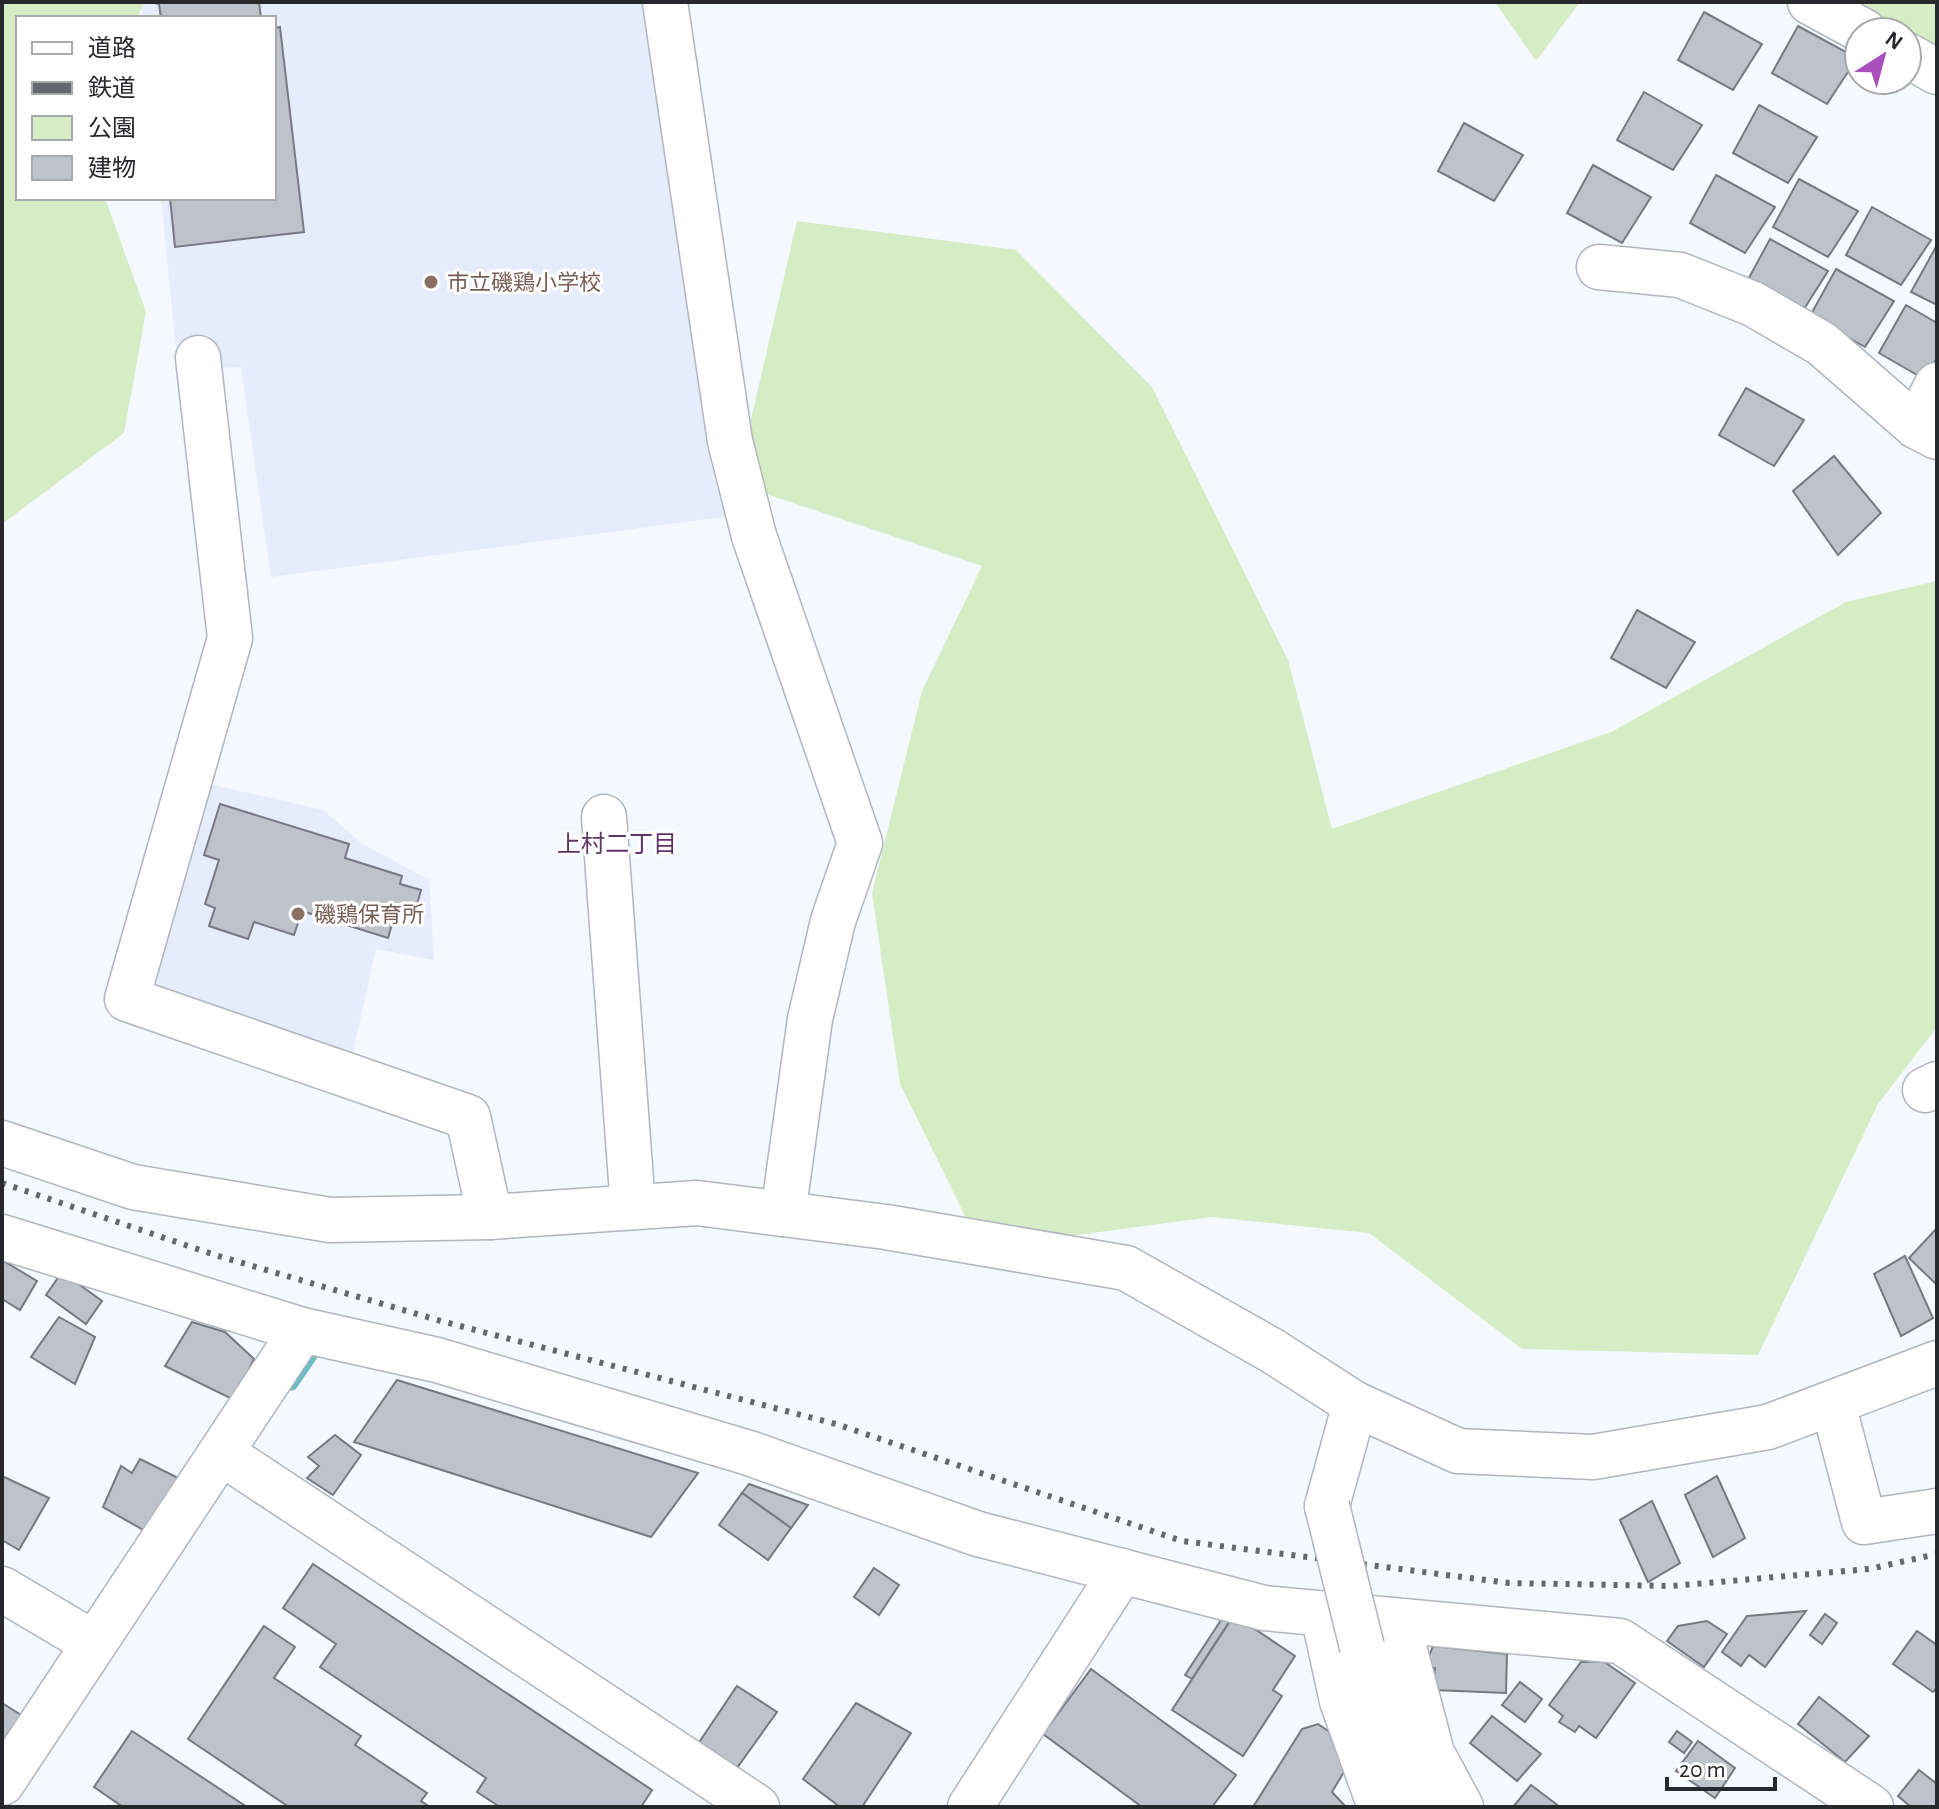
<svg xmlns="http://www.w3.org/2000/svg" width="1939" height="1809" font-family="'Alegreya Sans','Noto Sans JP',sans-serif">
<style>
.built{fill:#e5ecfc}
.green{fill:#d6ecc4}
.lines{fill:none;stroke-linecap:round;stroke-linejoin:round}
.stream{stroke:#6dbcc3;stroke-width:11}
.building{fill:#bec2cb;stroke:#767981;stroke-width:2}
.minor-casing{stroke:#b1b5bd;stroke-width:47}
.minor{stroke:#fff;stroke-width:44}
.rail{stroke:#64676b;stroke-width:6;stroke-dasharray:4 8;stroke-linecap:butt}
.minor-bridge-casing{stroke:#b1b5bd;stroke-width:47;stroke-linecap:butt}
.minor-bridge{stroke:#fff;stroke-width:44}
.education-dot{fill:#8d6e63;stroke:#fff;stroke-width:3}
.labels{text-anchor:middle;stroke-width:6;stroke-linejoin:round;paint-order:stroke}
.education-label{font-size:22px;fill:#785e54;stroke:#fff;text-anchor:start}
.neighbourhood-label{font-size:24px;fill:#5f3367;stroke:#fff}
</style>
<rect width="100%" height="100%" fill="#f4f8ff"/>
<g class="built">
<path d="M141,2H648L730,516L271,577L241,367L178,369L161,198H274V18H143Z"/>
<path d="M205,783L323,810L361,843L429,880L434,960L376,949L351,1061L143,989Z"/>
</g>
<g class="green">
<path d="M2,2H145L137,18H18V198H105L146,312L124,433L2,524Z"/>
<path d="M1495,2H1580L1536,61Z"/>
<path d="M1853,2H1937V48Z"/>
<path d="M797,221L1016,250L1152,387L1288,660L1332,829L1611,732L1846,602L1937,581V1027L1878,1104L1758,1355L1522,1349L1369,1233L1211,1217L981,1248L900,1084L872,893L922,691L982,566L736,484Z"/>
</g>
<g class="lines">
<path class="stream" d="M292,1385L314,1353"/>
</g>
<g class="building">
<path d="M150,2H259L261,18H161L159,4Z"/>
<path d="M1704,12L1762,44L1733,90L1678,60Z"/>
<path d="M1798,26L1857,58L1827,104L1772,73Z"/>
<path d="M280,27L304,232L175,247L170,198H274V28Z"/>
<path d="M1644,92L1702,125L1673,170L1617,140Z"/>
<path d="M1759,105L1817,137L1788,183L1733,153Z"/>
<path d="M1464,123L1523,155L1494,201L1438,171Z"/>
<path d="M1593,165L1651,197L1622,243L1567,213Z"/>
<path d="M1716,175L1775,207L1745,253L1690,223Z"/>
<path d="M1799,179L1858,211L1828,257L1773,227Z"/>
<path d="M1872,207L1931,240L1901,285L1846,255Z"/>
<path d="M1770,239L1828,271L1799,317L1744,287Z"/>
<path d="M1937,245V305L1911,292Z"/>
<path d="M1836,269L1894,301L1865,347L1810,316Z"/>
<path d="M1906,305L1937,323V358L1924,379L1879,353Z"/>
<path d="M1746,388L1804,420L1774,466L1719,435Z"/>
<path d="M1834,456L1881,513L1838,555L1793,491Z"/>
<path d="M1637,610L1695,642L1666,688L1611,658Z"/>
<path d="M220,804L349,844L345,858L402,876L400,884L421,890L415,912L397,907L388,938L302,911L294,935L254,922L248,939L209,926L215,908L205,904L219,860L204,855Z"/>
<path d="M1937,1228V1285L1909,1258Z"/>
<path d="M1905,1256L1933,1318L1901,1336L1874,1274Z"/>
<path d="M2,1260L37,1281L20,1310L2,1299Z"/>
<path d="M62,1272L102,1301L86,1324L46,1295Z"/>
<path d="M59,1317L95,1337L75,1384L31,1357Z"/>
<path d="M192,1322L225,1332L254,1359L234,1400L165,1366Z"/>
<path d="M397,1380L698,1473L651,1537L354,1442Z"/>
<path d="M335,1435L361,1455L333,1495L307,1478L319,1466L308,1457Z"/>
<path d="M140,1459L182,1480L152,1535L103,1507L121,1466L132,1473Z"/>
<path d="M2,1476L49,1498L19,1550L2,1540Z"/>
<path d="M1717,1476L1745,1538L1713,1557L1685,1495Z"/>
<path d="M749,1484L808,1505L791,1528L742,1493Z"/>
<path d="M742,1493L791,1528L768,1560L719,1525Z"/>
<path d="M1652,1501L1680,1563L1648,1582L1620,1520Z"/>
<path d="M313,1564L652,1790L641,1807H500L477,1792L486,1778L320,1667L336,1644L283,1608Z"/>
<path d="M874,1568L899,1585L879,1615L854,1597Z"/>
<path d="M1227,1611L1234,1615L1192,1679L1185,1675Z"/>
<path d="M1806,1611L1765,1667L1749,1655L1741,1666L1722,1652L1747,1616Z"/>
<path d="M1825,1614L1837,1623L1822,1644L1810,1635Z"/>
<path d="M1234,1615L1295,1656L1273,1690L1282,1696L1243,1756L1172,1710Z"/>
<path d="M1707,1621L1727,1634L1704,1667L1667,1641L1678,1626Z"/>
<path d="M264,1626L295,1647L274,1678L361,1736L355,1745L427,1793L421,1801L430,1807H289L188,1739Z"/>
<path d="M1917,1631L1937,1645V1687L1933,1692L1893,1664Z"/>
<path d="M1433,1646L1507,1654L1506,1693L1433,1690L1435,1668L1425,1666Z"/>
<path d="M1603,1661L1635,1683L1596,1738L1579,1726L1575,1732L1559,1722L1563,1716L1549,1705L1581,1662Z"/>
<path d="M1091,1669L1236,1775L1212,1807H1142L1043,1734Z"/>
<path d="M1520,1682L1542,1699L1525,1722L1502,1705Z"/>
<path d="M737,1686L777,1712L732,1775L694,1750Z"/>
<path d="M1819,1697L1869,1736L1845,1762L1798,1724Z"/>
<path d="M2,1703L34,1723L2,1772Z"/>
<path d="M856,1703L911,1733L862,1807H840L803,1779Z"/>
<path d="M1492,1716L1541,1754L1517,1781L1470,1743Z"/>
<path d="M1318,1724L1337,1737L1350,1762L1332,1792L1346,1807H1253L1302,1729Z"/>
<path d="M132,1731L247,1807H123L94,1787Z"/>
<path d="M1677,1731L1692,1742L1684,1753L1669,1742Z"/>
<path d="M1698,1741L1735,1768L1715,1798L1676,1771Z"/>
<path d="M1919,1770L1937,1784V1807H1911L1898,1796Z"/>
<path d="M1531,1785L1560,1807H1513Z"/>
</g>
<g class="lines">
<g class="minor-casing">
<g id="minor">
<path d="M665,2L730,441L754,536L860,843L833,921L810,1019L783,1214"/>
<path d="M1810,2L1865,32"/>
<path d="M1907,55L1937,72"/>
<path d="M1599,267L1680,275L1753,304L1822,344L1916,426L1937,437"/>
<path d="M198,358L230,638L127,999L468,1117L490,1217"/>
<path d="M1916,426L1937,385"/>
<path d="M604,817L633,1207"/>
<path d="M1925,1090L1937,1084"/>
<path d="M2,1143L133,1187L330,1220L490,1217L697,1203L886,1227L1126,1268L1271,1350L1355,1404L1458,1451L1593,1457L1768,1427L1937,1363"/>
<path d="M2,1237L302,1330"/>
<path d="M1833,1404L1864,1522L1937,1511"/>
<path d="M223,1454L757,1807"/>
<path d="M1327,1506L1355,1404"/>
<path d="M2,1589L93,1643"/>
<path d="M1323,1614L1342,1701L1380,1807"/>
<path d="M1397,1621L1432,1753L1461,1807"/>
<path d="M1362,1647L1403,1788L1416,1807"/>
<path d="M2,1783L302,1330L437,1360L749,1453L978,1534L1264,1608L1620,1641L1871,1807"/>
<path d="M970,1807L1122,1571"/>
</g>
</g>
<use href="#minor" class="minor"/>
<path class="rail" d="M2,1183L215,1255L441,1321L836,1424L1182,1541L1509,1583L1672,1586L1869,1569L1937,1554"/>
<g class="minor-bridge-casing">
<path id="minor-bridge" d="M1327,1506L1362,1647"/>
</g>
<use href="#minor-bridge" class="minor-bridge"/>
</g>
<g class="education-dot">
<circle cx="431" cy="282" r="8"/>
<circle cx="298" cy="914" r="8"/>
</g>
<g class="labels">
<g class="education-label">
<text x="447" y="290">市立磯鶏小学校</text>
<text x="314" y="922">磯鶏保育所</text>
</g>
<g class="neighbourhood-label">
<text x="617" y="852">上村二丁目</text>
</g>
</g>
<rect width="1939" height="1809" fill="none" stroke="#26282b" stroke-width="8"/>
<rect x="16" y="16" width="260" height="184" fill="#ffffff" stroke="#a8a9aa" stroke-width="2"/>
<rect x="32" y="42" width="40" height="12" fill="#ffffff" stroke="#a8a9aa" stroke-width="2"/>
<text x="88" y="56" font-size="24" fill="#26282b">道路</text>
<rect x="32" y="82" width="40" height="12" fill="#64676b" stroke="#a8a9aa" stroke-width="2"/>
<text x="88" y="96" font-size="24" fill="#26282b">鉄道</text>
<rect x="32" y="116" width="40" height="24" fill="#d6ecc4" stroke="#a8a9aa" stroke-width="2"/>
<text x="88" y="136" font-size="24" fill="#26282b">公園</text>
<rect x="32" y="156" width="40" height="24" fill="#bec2cb" stroke="#a8a9aa" stroke-width="2"/>
<text x="88" y="176" font-size="24" fill="#26282b">建物</text>
<g transform="translate(1883 56) rotate(36)"><circle r="38" fill="#ffffff" stroke="#a8a9aa" stroke-width="2"/>
<path d="M0-6L14 30L0 20L-14 30Z" fill="#a94eba"/>
<text y="-12" font-size="22" font-weight="bold" text-anchor="middle" fill="#26282b">N</text>
</g>
<path d="M1667 1777v12h108v-12" fill="none" stroke="#26282b" stroke-width="4"/>
<text x="1679" y="1777" font-size="24" fill="#26282b" stroke="#ffffff" stroke-width="6" paint-order="stroke">20 m</text>
</svg>
